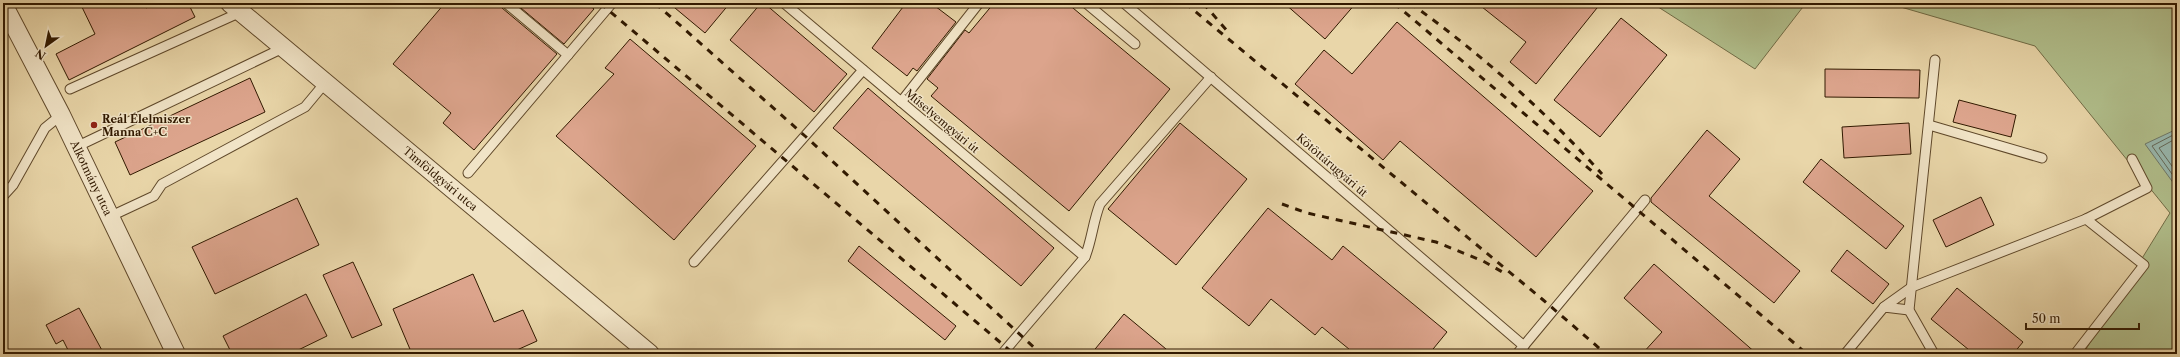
<svg xmlns="http://www.w3.org/2000/svg" width="2180" height="357" font-family="'Libre Caslon Text',serif">
<style>
.green{fill:#b1bf8c;stroke:#716c46}
.water{fill:#98b8ae;stroke:#6f7868}
.lines{fill:none;stroke-linecap:round;stroke-linejoin:round}
.shore{stroke:#646857;stroke-width:1}
.building{fill:#dca48c;stroke:#311900}
.service-casing{stroke:#5f482a;stroke-width:11}
.minor-casing{stroke:#5f482a;stroke-width:20}
.service{stroke:#f1e4c7;stroke-width:9}
.minor{stroke:#f1e4c7;stroke-width:18}
.rail{stroke:#311900;stroke-width:3;stroke-dasharray:7 7;stroke-linecap:butt}
.poi-dot{fill:#8f2418;stroke:#f1e4c7;stroke-width:1.5}
.labels{text-anchor:middle;stroke-width:3;stroke-linejoin:round;paint-order:stroke}
.poi-label{font-size:11px;font-weight:bold;fill:#311900;stroke:#f1e4c7;text-anchor:start}
.street-label{font-size:11px;fill:#311900;stroke:#f1e4c7}
</style>
<rect width="100%" height="100%" fill="#e9d6a9"/>
<filter id="stains"><feTurbulence type="fractalNoise" baseFrequency=".005" numOctaves="4"/><feColorMatrix values="0 0 0 0 .2 0 0 0 0 .09 0 0 0 0 .02 0 0 0 .5 -.17"/></filter>
<radialGradient id="worn" r=".72"><stop offset=".6" stop-color="#630" stop-opacity="0"/><stop offset="1" stop-color="#630" stop-opacity=".3"/></radialGradient>
<g class="green">
<path d="M1652,3H1806L1755,69Z"/>
<path d="M1887,3H2177V354H2083L2170,213L2035,46Z"/>
</g>
<path class="water" d="M2177,129V188L2145,144Z"/>
<g class="lines">
<g class="shore">
<path d="M2177,133L2152,146L2177,181"/>
<path d="M2177,138L2159,148L2177,173"/>
</g>
</g>
<g class="building">
<path d="M80,3H144L146,8L156,3H188L195,17L69,80L56,54L95,34Z"/>
<path d="M445,3H500L502,8L557,54L474,150L443,123L451,113L393,64Z"/>
<path d="M515,3H587L594,9L564,44Z"/>
<path d="M669,3H730L705,33Z"/>
<path d="M761,3H764L847,74L814,112L730,40Z"/>
<path d="M906,3H931L956,22L917,71L913,68L907,76L872,48Z"/>
<path d="M994,3H1067L1170,89L1069,211L931,96L938,88L927,79L965,30L969,33Z"/>
<path d="M1284,3H1356L1325,39Z"/>
<path d="M1477,3H1601L1536,84L1510,62L1526,42Z"/>
<path d="M1621,18L1667,55L1600,137L1554,100Z"/>
<path d="M1397,22L1593,191L1536,257L1400,141L1383,160L1295,84L1324,50L1352,74Z"/>
<path d="M630,39L756,146L674,240L556,136L614,74L605,68Z"/>
<path d="M1825,69L1920,70L1919,98L1825,97Z"/>
<path d="M250,78L265,112L130,175L115,142Z"/>
<path d="M868,88L1054,248L1021,286L833,128Z"/>
<path d="M1959,100L2016,115L2011,137L1953,122Z"/>
<path d="M1180,123L1247,179L1176,265L1108,209Z"/>
<path d="M1909,123L1911,154L1844,158L1842,127Z"/>
<path d="M1707,130L1740,159L1709,196L1800,271L1774,303L1651,202V198Z"/>
<path d="M1821,159L1904,226L1886,249L1803,182Z"/>
<path d="M1981,197L1994,225L1946,247L1933,220Z"/>
<path d="M297,198L319,245L215,294L192,247Z"/>
<path d="M1268,208L1332,260L1343,246L1447,332L1429,354H1355L1322,327L1315,335L1271,299L1249,326L1202,288Z"/>
<path d="M859,246L956,326L945,340L848,261Z"/>
<path d="M1847,250L1889,284L1873,304L1831,271Z"/>
<path d="M353,262L382,325L352,338L323,275Z"/>
<path d="M1654,264L1757,354H1642L1662,332L1624,298Z"/>
<path d="M473,274L494,322L523,310L537,341L508,354H412L393,309Z"/>
<path d="M1957,288L2023,342L2013,354H1974L1931,319Z"/>
<path d="M306,294L327,336L290,354H232L223,336Z"/>
<path d="M79,308L104,354H70L63,340L56,344L46,325Z"/>
<path d="M1124,314L1172,354H1091Z"/>
</g>
<g class="lines">
<g class="service-casing">
<g id="service">
<path d="M506,3L568,55"/>
<path d="M784,3L1085,257"/>
<path d="M1086,3L1135,44"/>
<path d="M1124,3L1524,346"/>
<path d="M70,89L241,12"/>
<path d="M901,102L979,3"/>
<path d="M1929,125L2042,158"/>
<path d="M76,147L283,48"/>
<path d="M468,173L612,3"/>
<path d="M3,196L13,185L45,128L61,115"/>
<path d="M109,217L154,196L162,184L305,107L325,83"/>
<path d="M694,262L863,70"/>
<path d="M1884,307L1912,287L2086,219L2147,188L2132,159"/>
<path d="M1002,354L1085,257C1092,240 1093,221 1100,204L1211,77"/>
<path d="M1517,354L1645,200"/>
<path d="M1845,354L1884,307L1909,310"/>
<path d="M1934,354L1909,310L1935,60"/>
<path d="M2075,354L2144,265L2086,219"/>
</g>
</g>
<g class="minor-casing">
<g id="minor">
<path id="s1" d="M230,3L650,354"/>
<path id="s2" d="M3,4L61,115L176,354"/>
</g>
</g>
<use href="#service" class="service"/>
<use href="#minor" class="minor"/>
<g class="rail">
<path d="M600,3L1014,354"/>
<path d="M655,3L805,136L1041,354"/>
<path d="M1185,3L1542,299L1606,354"/>
<path d="M1203,3L1229,33"/>
<path d="M1394,3L1807,354"/>
<path d="M1410,3C1480,53 1544,110 1602,174"/>
<path d="M1282,204L1307,213L1436,242L1483,261L1506,274"/>
</g>
</g>
<circle class="poi-dot" cx="94" cy="125" r="4"/>
<g class="labels">
<g class="poi-label">
<text x="102" y="123">Reál Élelmiszer<tspan x="102" dy="13">Manna C+C</tspan></text>
</g>
<g class="street-label">
<text transform="translate(942 121) rotate(40)" y="4">Műselyemgyári út</text>
<text transform="translate(1332 165) rotate(41)" y="4">Kötöttárugyári út</text>
<text dy="4" stroke="none"><textPath href="#s2" startOffset="195">Alkotmány utca</textPath></text>
<text dy="4" stroke="none"><textPath href="#s1" startOffset="274">Timföldgyári utca</textPath></text>
</g>
</g>
<rect width="2180" height="357" fill="none" stroke="#e9d6a9" stroke-width="16"/>
<rect x="4" y="4" width="2172" height="349" fill="none" stroke="#311900" stroke-width="2"/>
<rect x="8" y="8" width="2164" height="341" fill="none" stroke="#311900"/>
<g transform="translate(46 46) rotate(213)" stroke="#f1e4c7" stroke-width="3" paint-order="stroke">
<path d="M0-3L7 15L0 10L-7 15Z" fill="#311900"/>
<text y="-6" font-size="11" font-weight="bold" text-anchor="middle" fill="#311900">N</text>
</g>
<path d="M2026 323v6h113v-6" fill="none" stroke="#311900" stroke-width="2"/>
<text x="2032" y="323" font-size="12" fill="#311900" stroke="#f1e4c7" stroke-width="3" paint-order="stroke">50 m</text>
<rect width="100%" height="100%" filter="url(#stains)"/>
<rect width="100%" height="100%" fill="url(#worn)"/>
</svg>
